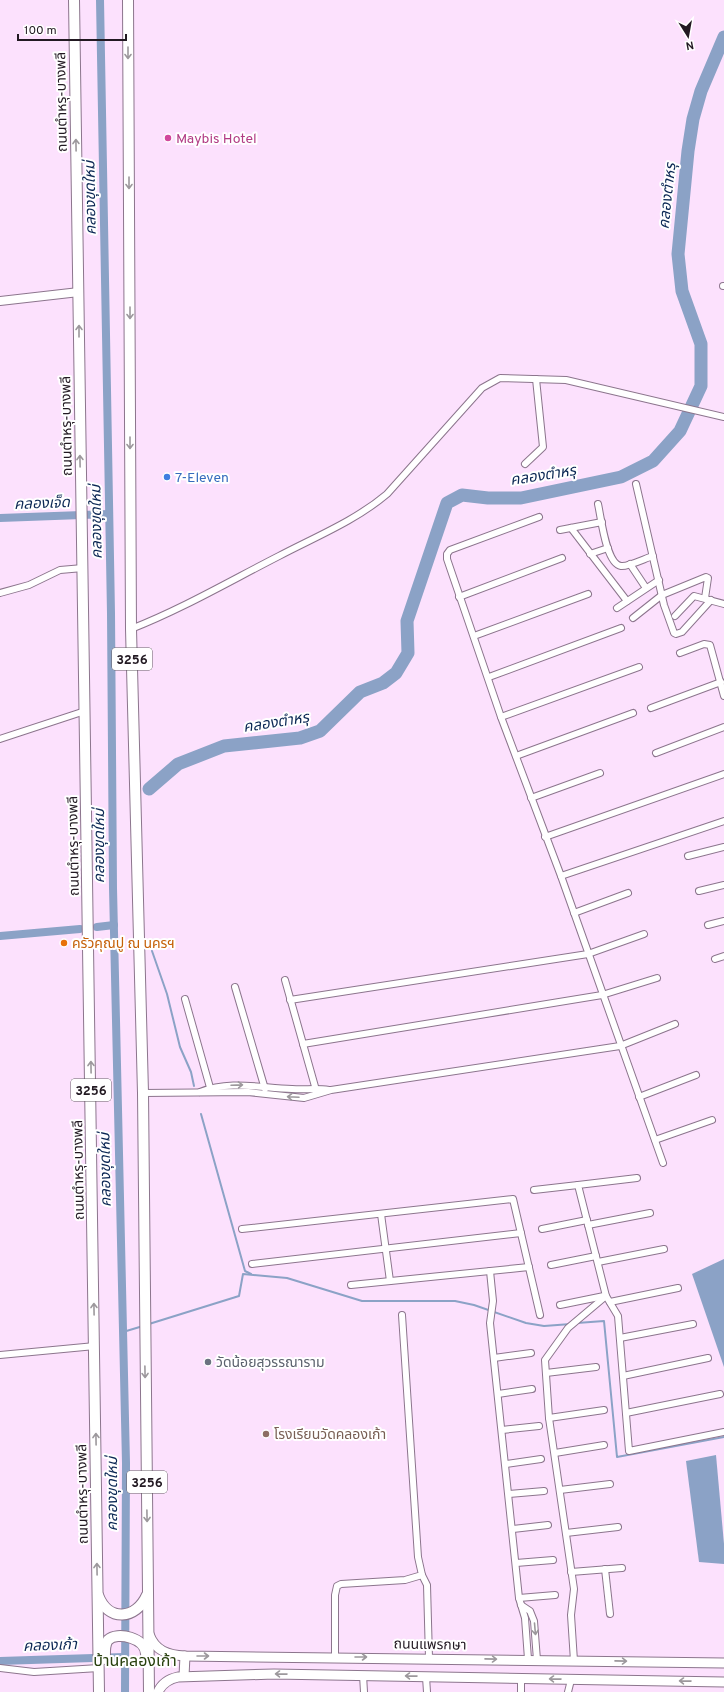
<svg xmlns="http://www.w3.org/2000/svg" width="724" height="1692" font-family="Overpass,'Noto Sans Thai',sans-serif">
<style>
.water{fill:#8ba2c6}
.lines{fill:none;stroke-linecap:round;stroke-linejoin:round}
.stream{stroke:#8ba2c6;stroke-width:2}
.canal{stroke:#8ba2c6;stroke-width:8}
.river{stroke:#8ba2c6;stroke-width:13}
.minor-casing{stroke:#8c758d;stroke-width:8}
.tertiary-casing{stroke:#8c758d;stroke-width:10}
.secondary-casing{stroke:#8c758d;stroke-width:11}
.primary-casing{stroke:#8c758d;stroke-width:12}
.minor{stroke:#fff;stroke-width:6}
.tertiary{stroke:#fff;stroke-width:8}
.secondary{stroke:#fff;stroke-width:9}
.primary{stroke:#fff;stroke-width:10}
.oneway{stroke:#9c989c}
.hotel-dot{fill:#d1479c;stroke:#fff;stroke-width:1.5}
.shop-dot{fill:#3f7fe0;stroke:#fff;stroke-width:1.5}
.food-dot{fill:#e8710a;stroke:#fff;stroke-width:1.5}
.worship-dot{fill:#6b7280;stroke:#fff;stroke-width:1.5}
.education-dot{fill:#8d6e63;stroke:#fff;stroke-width:1.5}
.labels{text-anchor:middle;stroke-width:4;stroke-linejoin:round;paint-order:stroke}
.shield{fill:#fff;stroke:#645e64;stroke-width:1}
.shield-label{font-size:13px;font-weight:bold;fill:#221922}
.street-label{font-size:14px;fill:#221922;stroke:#fff}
.hotel-label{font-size:14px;fill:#b23c85;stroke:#fff;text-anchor:start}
.shop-label{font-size:14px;fill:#366cbe;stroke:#fff;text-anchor:start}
.food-label{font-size:14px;fill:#c56008;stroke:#fff;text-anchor:start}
.worship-label{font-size:14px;fill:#5b616d;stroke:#fff;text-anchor:start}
.education-label{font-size:14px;fill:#785e54;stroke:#fff;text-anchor:start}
.water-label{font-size:15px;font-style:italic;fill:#0b2754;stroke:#fff}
.quarter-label{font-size:16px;fill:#29410f;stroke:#fff}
</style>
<rect width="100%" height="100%" fill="#fce1fd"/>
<g class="water">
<path d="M724,1259V1367L692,1274Z"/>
<path d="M716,1455L724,1544V1564L699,1562L686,1461Z"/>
</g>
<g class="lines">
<g class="stream">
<path d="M152,951L167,994L180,1047L191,1072L194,1086"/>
<path d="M201,1114L245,1271L251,1274"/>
<path d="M577,1323L604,1321L617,1457L724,1437"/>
<path d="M149,1324L239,1296L243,1274L287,1278L362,1301H455L474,1305L526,1323L544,1326L571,1324"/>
<path d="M123,1332L143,1326"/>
</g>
<g class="canal">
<path d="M100,0L111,613L113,888L126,1463L125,1692"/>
<path d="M0,518L109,514"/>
<path d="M97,927L114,925"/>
<path d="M0,936L80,929"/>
<path d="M0,1661L124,1657"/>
</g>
<path class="river" d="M149,789L178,764L224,746L300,738L320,731L360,692L383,683L396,673L408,653L407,621L447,503L462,495L488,498H521L621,477L653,461L680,431L701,386V344L682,291L678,254L688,151L693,119L701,91L724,37"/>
<g class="minor-casing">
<g id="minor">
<path d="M723,286H724"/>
<path d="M525,464L543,447L536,379"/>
<path d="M636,484L664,605L674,633L676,634L682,632L711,600"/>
<path d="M598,504C601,517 606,564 621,566C628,567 646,558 653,556"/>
<path d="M539,517L450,550L447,554V559L501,717L561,876L663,1163"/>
<path d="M571,528L627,601"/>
<path d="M560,530L602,522"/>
<path d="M590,554L608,548"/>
<path d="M630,564L646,588"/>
<path d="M0,593L29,585L60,570L83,568"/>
<path d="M459,597L562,558"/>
<path d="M617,608L659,580"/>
<path d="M675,616L694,596L724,604"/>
<path d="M633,618L662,595L706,577L708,578L705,598"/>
<path d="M131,629C182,609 230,581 279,556C315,537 355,521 387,494L482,388L500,378L566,380L724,417"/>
<path d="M474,636L588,594"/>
<path d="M680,653L704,644L710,645L724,696"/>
<path d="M489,677L621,628"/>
<path d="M651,708L721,682"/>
<path d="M501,717L639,667"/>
<path d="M0,739L85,711"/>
<path d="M656,753L724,727"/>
<path d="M516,756L633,713"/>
<path d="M531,798L600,773"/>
<path d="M545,837L724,774"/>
<path d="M688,856L724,847"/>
<path d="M561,876L724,821"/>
<path d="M699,891L724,885"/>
<path d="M574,913L628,893"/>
<path d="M708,925L724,921"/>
<path d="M715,959L724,956"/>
<path d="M285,980L316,1090"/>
<path d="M235,987L265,1089"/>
<path d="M185,999L211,1091"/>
<path d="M290,1000L588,954L644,934"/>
<path d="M303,1044L602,995L657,978"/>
<path d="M200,1092C230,1080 260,1088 292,1089C305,1090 316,1088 329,1090"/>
<path d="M143,1093L248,1092L304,1098L331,1090L620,1046L675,1024"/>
<path d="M639,1097L696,1075"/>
<path d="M655,1140L712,1120"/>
<path d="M637,1178L578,1185L606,1296L618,1316L629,1451L724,1432"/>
<path d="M534,1190L578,1185"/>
<path d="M381,1214L390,1281"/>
<path d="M588,1225L650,1213"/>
<path d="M242,1229L513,1199L540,1315"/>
<path d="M542,1229L587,1220"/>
<path d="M598,1262L664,1249"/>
<path d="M252,1264L521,1233"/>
<path d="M551,1265L596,1256"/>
<path d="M490,1271L493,1301L490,1323L519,1598L525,1618L528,1659"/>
<path d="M351,1285L529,1267"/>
<path d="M610,1302L678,1288"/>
<path d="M560,1305L604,1296"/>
<path d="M620,1338L693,1324"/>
<path d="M0,1355L95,1346"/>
<path d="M494,1358L531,1353"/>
<path d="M546,1373L596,1367"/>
<path d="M623,1376L708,1358"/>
<path d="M498,1394L532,1389"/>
<path d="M626,1413L720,1394"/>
<path d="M549,1418L604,1410"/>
<path d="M502,1430L539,1426"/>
<path d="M555,1453L604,1445"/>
<path d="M506,1464L541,1459"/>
<path d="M560,1490L610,1484"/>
<path d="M509,1494L544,1491"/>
<path d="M513,1529L548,1525"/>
<path d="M566,1533L618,1527"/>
<path d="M516,1563L553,1560"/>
<path d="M605,1569L610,1614"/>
<path d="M571,1572L622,1568"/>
<path d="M422,1575L427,1585L429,1658"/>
<path d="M519,1598L555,1595"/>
<path d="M521,1605L530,1611L534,1621L537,1660"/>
<path d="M335,1657V1595L337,1586L341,1584L405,1580L422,1575L418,1557L402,1315"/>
<path d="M574,1661L571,1615L574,1589L549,1418L545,1360L568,1328L606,1296"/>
<path d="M0,1668L34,1672L99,1668"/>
<path d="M363,1675L364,1692"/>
<path d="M426,1677L427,1692"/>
<path d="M521,1679V1692"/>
<path d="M568,1692L571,1680"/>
</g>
</g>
<g class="tertiary-casing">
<path id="tertiary" d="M0,301L79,292"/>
</g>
<g class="secondary-casing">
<g id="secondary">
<path d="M149,1634C155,1651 168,1655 185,1656L724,1663"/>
<path d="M184,1676L185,1656"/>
<path d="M158,1692C162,1683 169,1679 178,1677L274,1674L724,1682"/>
</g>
</g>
<g class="primary-casing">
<g id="primary">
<path d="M74,0L99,1692"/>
<path d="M128,0L131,629L143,1093L149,1692"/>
<path d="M98,1595C108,1622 136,1620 147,1595"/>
<path d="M105,1659C105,1653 104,1645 108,1640C117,1631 146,1638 146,1654"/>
</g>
</g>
<use href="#minor" class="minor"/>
<use href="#tertiary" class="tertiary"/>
<use href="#secondary" class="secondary"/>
<use href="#primary" class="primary"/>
</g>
<defs><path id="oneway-shaft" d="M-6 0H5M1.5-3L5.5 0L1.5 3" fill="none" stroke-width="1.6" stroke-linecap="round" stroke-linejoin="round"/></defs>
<g class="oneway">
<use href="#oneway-shaft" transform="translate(128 53) rotate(90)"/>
<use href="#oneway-shaft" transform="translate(76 145) rotate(-91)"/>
<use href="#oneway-shaft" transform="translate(129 183) rotate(90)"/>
<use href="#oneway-shaft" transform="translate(130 313) rotate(90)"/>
<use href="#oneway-shaft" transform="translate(79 331) rotate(-90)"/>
<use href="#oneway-shaft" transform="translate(130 443) rotate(90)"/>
<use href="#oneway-shaft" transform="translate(80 461) rotate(-91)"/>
<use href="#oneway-shaft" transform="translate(91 1067) rotate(-91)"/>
<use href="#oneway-shaft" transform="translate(237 1085) rotate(-2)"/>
<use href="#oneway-shaft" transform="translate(293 1097) rotate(-177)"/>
<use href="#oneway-shaft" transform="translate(94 1309) rotate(-91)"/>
<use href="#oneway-shaft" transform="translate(145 1372) rotate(89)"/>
<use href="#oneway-shaft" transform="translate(96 1439) rotate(-91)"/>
<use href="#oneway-shaft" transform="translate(147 1516) rotate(89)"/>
<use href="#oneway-shaft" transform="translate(97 1569) rotate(-91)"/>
<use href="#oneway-shaft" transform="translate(535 1629) rotate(85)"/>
<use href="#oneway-shaft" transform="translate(203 1656)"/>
<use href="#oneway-shaft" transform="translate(361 1657)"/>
<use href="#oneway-shaft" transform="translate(491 1659) rotate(1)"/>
<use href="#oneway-shaft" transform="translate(621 1661) rotate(1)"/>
<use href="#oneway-shaft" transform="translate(281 1674) rotate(-179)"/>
<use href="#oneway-shaft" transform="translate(411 1676) rotate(-179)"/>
<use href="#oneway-shaft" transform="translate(555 1679) rotate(-179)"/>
<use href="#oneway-shaft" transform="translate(685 1681) rotate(-179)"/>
</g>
<circle class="hotel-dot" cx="168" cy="138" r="4"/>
<circle class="shop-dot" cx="167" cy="477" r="4"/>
<circle class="food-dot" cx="64" cy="943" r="4"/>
<circle class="worship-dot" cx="208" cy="1362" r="4"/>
<circle class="education-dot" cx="266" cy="1434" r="4"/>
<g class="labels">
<g class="shield">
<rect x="112" y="648" width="40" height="22" rx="3"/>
<rect x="71" y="1079" width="40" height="22" rx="3"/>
<rect x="127" y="1471" width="40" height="22" rx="3"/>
</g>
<g class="shield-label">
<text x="132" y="664">3256</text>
<text x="91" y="1095">3256</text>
<text x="147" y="1487">3256</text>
</g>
<g class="street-label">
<text transform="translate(61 102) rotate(-91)" y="5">ถนนตำหรุ-บางพลี</text>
<text transform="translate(66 426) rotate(-91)" y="5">ถนนตำหรุ-บางพลี</text>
<text transform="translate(73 846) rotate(-91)" y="5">ถนนตำหรุ-บางพลี</text>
<text transform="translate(78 1170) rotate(-91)" y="5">ถนนตำหรุ-บางพลี</text>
<text transform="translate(82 1494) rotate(-91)" y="5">ถนนตำหรุ-บางพลี</text>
<text transform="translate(430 1644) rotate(1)" y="5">ถนนแพรกษา</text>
</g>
<g class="hotel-label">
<text x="176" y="143">Maybis Hotel</text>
</g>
<g class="shop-label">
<text x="175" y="482">7-Eleven</text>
</g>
<g class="food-label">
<text x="72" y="948">ครัวคุณปู ณ นครฯ</text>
</g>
<g class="worship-label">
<text x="216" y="1367">วัดน้อยสุวรรณาราม</text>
</g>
<g class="education-label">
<text x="274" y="1439">โรงเรียนวัดคลองเก้า</text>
</g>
<g class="water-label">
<text transform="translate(667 196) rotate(-84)" y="5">คลองตำหรุ</text>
<text transform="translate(90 198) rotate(-91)" y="5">คลองขุดใหม่</text>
<text transform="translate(543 475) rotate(-9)" y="5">คลองตำหรุ</text>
<text transform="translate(42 503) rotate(-2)" y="5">คลองเจ็ด</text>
<text transform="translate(96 522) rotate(-91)" y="5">คลองขุดใหม่</text>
<text transform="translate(276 722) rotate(-9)" y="5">คลองตำหรุ</text>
<text transform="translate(99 846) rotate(-90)" y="5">คลองขุดใหม่</text>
<text transform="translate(105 1170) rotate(-91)" y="5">คลองขุดใหม่</text>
<text transform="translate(112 1494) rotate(-90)" y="5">คลองขุดใหม่</text>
<text transform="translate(50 1645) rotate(-2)" y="5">คลองเก้า</text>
</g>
<g class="quarter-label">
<text x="135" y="1666">บ้านคลองเก้า</text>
</g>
</g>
<g transform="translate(688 36) rotate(169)" stroke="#ffffff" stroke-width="3" paint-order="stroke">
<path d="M0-3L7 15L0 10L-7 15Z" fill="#221922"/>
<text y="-6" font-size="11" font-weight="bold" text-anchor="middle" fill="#221922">N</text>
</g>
<path d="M18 34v6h108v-6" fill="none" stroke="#221922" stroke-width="2"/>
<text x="24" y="34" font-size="12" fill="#221922" stroke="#ffffff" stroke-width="3" paint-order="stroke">100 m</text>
</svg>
